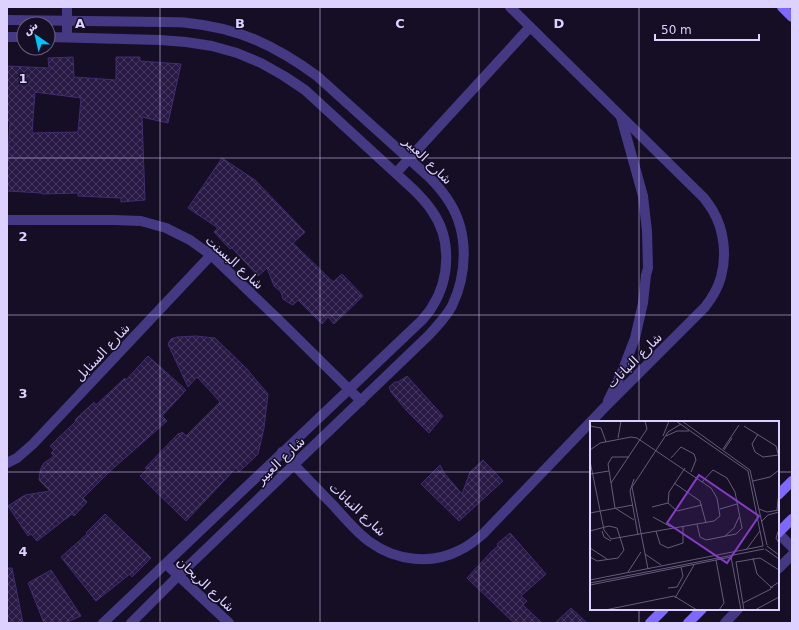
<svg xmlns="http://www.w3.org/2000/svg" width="799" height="630" font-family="'DejaVu Sans','Noto Naskh Arabic',sans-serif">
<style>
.building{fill:url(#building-cross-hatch);stroke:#432c71;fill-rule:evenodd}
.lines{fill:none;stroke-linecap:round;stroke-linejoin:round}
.street{stroke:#453983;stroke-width:10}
.secondary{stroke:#7f68ff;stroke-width:10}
.grid{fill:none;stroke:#dcd1ff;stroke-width:1;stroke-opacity:0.55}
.labels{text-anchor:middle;stroke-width:3;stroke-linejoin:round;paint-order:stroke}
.street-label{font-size:13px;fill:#dcd1ff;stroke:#150e24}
.inset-road{fill:none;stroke:#655c7c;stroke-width:1}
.view{fill:#853cc5;fill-opacity:0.15;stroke:#853cc5;stroke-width:2}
.inset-edge{fill:none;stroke:#dcd1ff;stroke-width:2}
.grid-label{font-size:13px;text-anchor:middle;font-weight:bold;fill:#dcd1ff;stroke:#150e24;stroke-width:3;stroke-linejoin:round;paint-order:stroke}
</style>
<defs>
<pattern id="building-cross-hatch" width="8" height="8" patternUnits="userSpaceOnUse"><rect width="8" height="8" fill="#281a45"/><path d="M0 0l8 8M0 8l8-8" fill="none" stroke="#473a61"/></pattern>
</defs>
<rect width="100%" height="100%" fill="#150e24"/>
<g class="building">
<path d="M73,57L74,77L116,80V57H140V61L181,64L168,123L142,117L145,200L121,202V198L78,196V193L42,194V193L7,191V172L10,121H7V66L49,68L48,58ZM35,92L81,98L78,132L32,133Z"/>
<path d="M222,158L255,180L305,232L293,243L333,282L342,274L363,296L334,324L328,317L322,324L298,300L293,305L289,303L283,299L281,292L274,286L267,268L258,276L232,248L230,249L214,232L218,228L188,208Z"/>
<path d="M196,336L215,338L246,368L268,394L264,428L258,454L239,472L236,468L186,521L140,476L147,469L145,468L179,433L180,434L182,432L186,436L220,402L213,394L197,377L188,387L168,344L171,339L177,337Z"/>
<path d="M148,356L186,390L162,416L167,421L108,473L83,498L87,502L74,516L72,514L37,541L31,534L28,536L8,506L25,495L50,491L39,480L40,472L41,468L44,463L54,456L51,453L54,450L50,446L76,421L75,420L94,402L96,405L125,378L126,380Z"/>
<path d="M407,376L443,416L429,433L406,410L391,392L389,387L395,382H398Z"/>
<path d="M483,460L503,481L459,521L421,484L440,465L444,473L462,494L470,472Z"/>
<path d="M105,514L151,558L132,577L130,574L96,601L61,557L87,534L86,533Z"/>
<path d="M510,533L546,574L521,596L527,601L523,605L542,623H514L467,578L492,551L498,546L497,544Z"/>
<path d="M7,568H12L23,623H7Z"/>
<path d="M51,570L81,616L65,623H44L28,583Z"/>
<path d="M571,608L587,623H555Z"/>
</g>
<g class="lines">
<g class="street">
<path d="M7,20L164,22C172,22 180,22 188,23C239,28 276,46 317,76L429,177C437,185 444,193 450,203C469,234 467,274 452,306C446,317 437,326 429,335L178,576L131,623"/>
<path d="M7,37H24"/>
<path d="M48,37L160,40L186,42L212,46L237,53L261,63L284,76L305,90L414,190C420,196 427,203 432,211C452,239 450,279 432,307C430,311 426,315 423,319L103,623"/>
<path d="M67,37V7"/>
<path d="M396,173L530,27"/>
<path d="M7,220H114L141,221L166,228L190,240L211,255L278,319L361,401"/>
<path d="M608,401L622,372L635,338L643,303L646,275L648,268L647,231L643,196L621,117"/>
<path d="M282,452C299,470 316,488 333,505C344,517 357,533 370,542C396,561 432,565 460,550C469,546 476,540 483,534L604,408L705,307C712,298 718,288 721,277C727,255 724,230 713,211C710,206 707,202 704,198L510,7"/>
<path d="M7,463L17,458L33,444L211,255"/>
<path d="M778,533L792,547"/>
<path d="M166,564L229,623"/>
<path d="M778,569L792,555"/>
<path d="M725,623L738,609"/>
</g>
<g class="secondary">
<path d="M782,7L792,17"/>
<path d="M778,495L792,481"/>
<path d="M778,533L792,519"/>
<path d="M650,623L664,609"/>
<path d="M688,623L702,609"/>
</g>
</g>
<path class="grid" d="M160,7V623M320,7V623M479,7V623M639,7V422M7,158H792M7,315H792M7,472H591M778,472H792M639,609V623"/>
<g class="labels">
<g class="street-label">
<text transform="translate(428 160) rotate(44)" y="5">شارع العبير</text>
<text transform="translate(235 262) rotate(42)" y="5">شارع البسنت</text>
<text transform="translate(102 352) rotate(-47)" y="5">شارع السنابل</text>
<text transform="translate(634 360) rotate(-45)" y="5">شارع النباتات</text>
<text transform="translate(280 460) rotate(-44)" y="5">شارع العبير</text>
<text transform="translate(358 509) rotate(43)" y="5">شارع النباتات</text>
<text transform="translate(206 584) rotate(43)" y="5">شارع الريحان</text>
</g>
</g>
<g transform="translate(590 421)">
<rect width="189" height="189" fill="#150e24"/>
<path class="inset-road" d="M86,0L158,50L173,125M92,0L160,49L177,124M0,5L11,7L16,21M154,5L186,25L189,36M168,13L162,23L165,31L173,36L189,34M73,15L79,0M76,15L87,10H99M28,17L31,0M133,28L149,4M0,29L10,22L41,16L47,17L121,67L127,77L130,95L124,100L21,118L14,109L0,40M134,29L142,17M39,36H22L18,43L25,87L44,99M81,37L91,26L104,33L106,39L101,51M95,47L79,71L78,82L87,90L112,84M0,53L19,50M44,58L40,70L48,114M163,60L180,56L189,49M21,62L57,8L55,0M84,62L110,80L116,102M62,86L78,82M130,88L147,83M169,88L177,91L189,89M187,89L189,70M0,92L43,84M63,96L81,106M171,101L178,94L189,91M107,103L110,116L116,119L146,113L152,107L145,71L137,57L123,49L112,61M189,108L186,117L189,122M0,110L19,105L27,107L34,129L28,137L7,140L0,136M12,110L14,116L21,120M66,110L70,123L78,127L93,122V105M135,115L144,107L149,96M177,125L189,134M0,127L17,138M175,128L189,138M156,129L170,110M55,133L71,144M141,136L151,189M163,137L167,153L181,166M126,139L134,182L129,189M58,148L42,66L78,11L91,3M38,151L51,131M0,159L173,125M0,162L174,128M0,164L141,136M183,166L180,167L189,161M78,167L87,166L93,155L91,146M85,177L104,144M153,182L181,168M15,189L84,175L107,189M154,189L146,141L170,137L189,149M165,189L189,176"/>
<path class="view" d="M109,54L169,95L137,142L77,102Z"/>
<rect width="189" height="189" class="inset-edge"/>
</g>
<g class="grid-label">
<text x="80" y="28">A</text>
<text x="240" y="28">B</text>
<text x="400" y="28">C</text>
<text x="559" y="28">D</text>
<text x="23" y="83">1</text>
<text x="23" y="241">2</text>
<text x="23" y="398">3</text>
<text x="23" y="556">4</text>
</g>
<rect width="799" height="630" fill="none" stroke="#dcd1ff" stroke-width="16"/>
<g transform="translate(36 36) rotate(326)"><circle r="19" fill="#150e24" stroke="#655c7c"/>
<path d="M0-3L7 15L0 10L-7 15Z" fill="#00c2fc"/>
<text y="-6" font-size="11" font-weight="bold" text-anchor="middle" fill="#dcd1ff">ش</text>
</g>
<path d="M655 34v6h104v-6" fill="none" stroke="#dcd1ff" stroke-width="2"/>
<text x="661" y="34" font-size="12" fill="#dcd1ff" stroke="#150e24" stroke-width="3" paint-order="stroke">50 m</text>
</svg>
